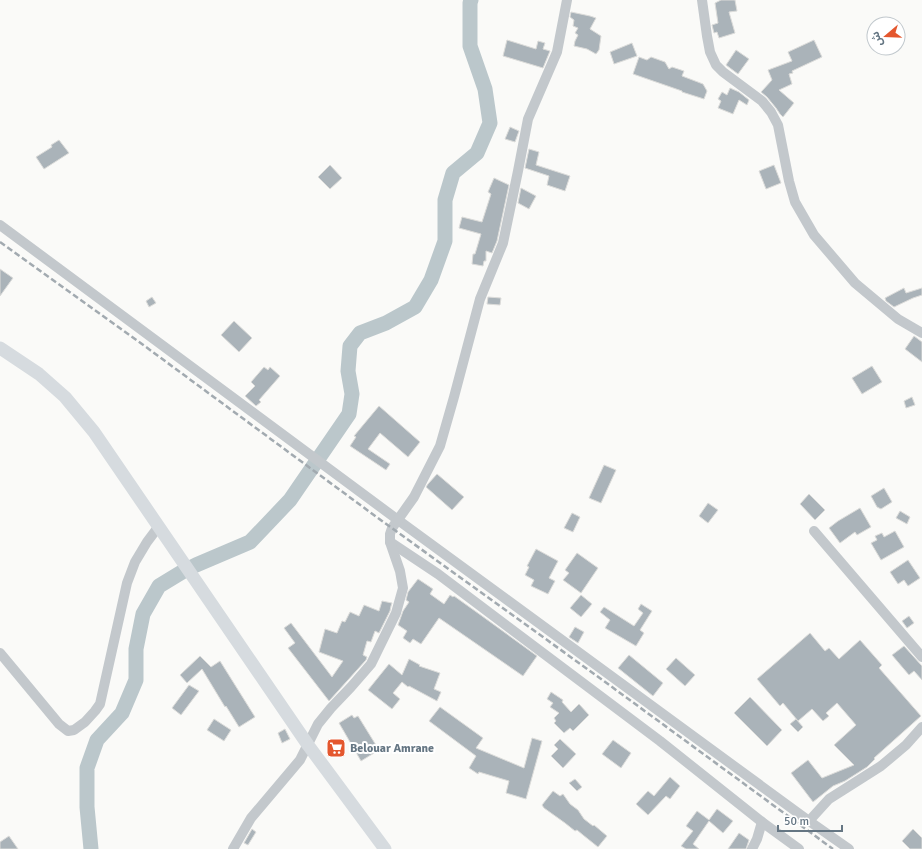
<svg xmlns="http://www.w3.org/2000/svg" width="922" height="849" font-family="Signika,'Noto Sans Arabic',sans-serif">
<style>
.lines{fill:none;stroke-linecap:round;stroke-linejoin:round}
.river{stroke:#bbc7cb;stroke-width:15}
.building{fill:#aab3b9;stroke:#dcdcda}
.minor{stroke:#c3c8cc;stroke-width:10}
.major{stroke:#d6dbdf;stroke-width:13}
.rail{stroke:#a2aab0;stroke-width:2.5;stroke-dasharray:6 3;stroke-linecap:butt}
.labels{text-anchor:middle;stroke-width:4;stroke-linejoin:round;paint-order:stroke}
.poi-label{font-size:12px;font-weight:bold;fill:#657683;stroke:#fff;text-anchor:start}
</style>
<rect width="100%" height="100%" fill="#fafaf8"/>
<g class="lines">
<path class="river" d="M91,849L87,807V768L97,740L122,713L136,680V649L143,614L159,586L182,572L196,565L250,542L290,500L349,414L352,394L348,371L350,346L360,333L386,323L415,307L431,280L445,241V200L453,173L477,153L490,123L485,89L470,46V3L471,0"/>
</g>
<g class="building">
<path d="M721,0H735L737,11L729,12L735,33L719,38L717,32L714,33L712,25L718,23L715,3Z"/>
<path d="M571,12L590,16L596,18L590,29L601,36L599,50L596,54L587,49L574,46L575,41L578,35L575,33L578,28L573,26L574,20L570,17Z"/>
<path d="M507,40L536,49L538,41L545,43L543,49L550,51L543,68L503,56Z"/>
<path d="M814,40L822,57L792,71L793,73L789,74L792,84L779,90L794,103L783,117L780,114L776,108L767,97L761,92L772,80L768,70L792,61L788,52Z"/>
<path d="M632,43L637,56L614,64L610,52Z"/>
<path d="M736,50L749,59L738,74L726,65Z"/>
<path d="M639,57L647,60L651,57L665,62L669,69L672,67L684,71L682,76L703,84L707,91L704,99L682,92V91L633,74Z"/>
<path d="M730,88L739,92L749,100L747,105L739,100L733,114L718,108L721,101L718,99L722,92L727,95Z"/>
<path d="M510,127L519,131L515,142L505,139Z"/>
<path d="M59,140L69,153L44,169L36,157L52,147L51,145Z"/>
<path d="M529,149L539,152L536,165L570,176L565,191L547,185L549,176L525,168Z"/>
<path d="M330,165L342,178L330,189L318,177Z"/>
<path d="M774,165L781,183L766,189L759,171Z"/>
<path d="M494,178L509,185L497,241L492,253L486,251V261H484L483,266L472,264L473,254H475L481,234L459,228L462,217L482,222L491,194L488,192Z"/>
<path d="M521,188L536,196L529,209L518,203Z"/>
<path d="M0,269L13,278L0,296Z"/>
<path d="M904,288L906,293L922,288V295L913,298L894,307L886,301L885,298Z"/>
<path d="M152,297L156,303L149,307L146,301Z"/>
<path d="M488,297L501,298L500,305L487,304Z"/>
<path d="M234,321L252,338L239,352L221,335Z"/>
<path d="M914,336L922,342V362L905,349Z"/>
<path d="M872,366L882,382L862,394L852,378Z"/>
<path d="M264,367L268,370L270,367L280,376L259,400L261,402L256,406L245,396L255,386L251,382Z"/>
<path d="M912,397L915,405L906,408L904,401Z"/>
<path d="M379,406L420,442L408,457L380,433L368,449L390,464L386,470L350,446L356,437L354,436Z"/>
<path d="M604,465L616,470L601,503L589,498Z"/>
<path d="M437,474L464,497L452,510L426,487L428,484Z"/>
<path d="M884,488L892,502L881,509L877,507L871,496Z"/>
<path d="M809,494L825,510L815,520L800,504Z"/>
<path d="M708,503L718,510L708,523L699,516Z"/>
<path d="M860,508L871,527L857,535L855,532L840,543L829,528L838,521Z"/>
<path d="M900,511L910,517L907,524L896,518Z"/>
<path d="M572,513L580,517L573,532L564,528Z"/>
<path d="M895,531L904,547L881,560L871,543L877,540L875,536L882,533L884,537Z"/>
<path d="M536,549L558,561L549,578L555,581L548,594L531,586L534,580L525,575L529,567L527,566Z"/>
<path d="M577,553L598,568L581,593L563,580L569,573L565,570Z"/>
<path d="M908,560L920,578L908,586L904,580L898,584L890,572Z"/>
<path d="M418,579L433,589L430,594L444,604L450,595L453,597L454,596L482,616L537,656L523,676L439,618L421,644L413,639L410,643L403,638L407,631L398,625L403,611L409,602L406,600L408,592Z"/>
<path d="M581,595L592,604L581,617L570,608Z"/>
<path d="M382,601L392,603L391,606L390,611L379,633L375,631L371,642L367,641L363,655L367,657L366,660L329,701L288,648L295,643L284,628L291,623L332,677L343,661L319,652L325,629L337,633L342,621L345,622L350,612L359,616L364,605L379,611Z"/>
<path d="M641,604L652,611L640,630L644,633L636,646L605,628L610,620L600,612L604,607L634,626L643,613L638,609Z"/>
<path d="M909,616L914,623L907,628L902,621Z"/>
<path d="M575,627L584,632L578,643L569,637Z"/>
<path d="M810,633L825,651L829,648L839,659L860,640L882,665L879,668L921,716L874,758L875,759L867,767L845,781L833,786L813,802L791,773L808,760L822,778L854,765L834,745L856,725L837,703L826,713L829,716L823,721L812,709L798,721L783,703L780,706L757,679Z"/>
<path d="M904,646L922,666V680L914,671L909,675L892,655Z"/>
<path d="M629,655L663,683L653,696L618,668Z"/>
<path d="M200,656L211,667L220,661L255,717L239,727L226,706L225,707L202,669L187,683L180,675Z"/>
<path d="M676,658L695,675L685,686L666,669Z"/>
<path d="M409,659L420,665L419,666L440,673L434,689L441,692L437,701L409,686L408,687L402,682L393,693L400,699L392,709L368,690L389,664L402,675Z"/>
<path d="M189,685L199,691L181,715L172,708Z"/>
<path d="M551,692L563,700L562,702L571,712L579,704L589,715L573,731L570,728L564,733L554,723L556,721L554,718L559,713L550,707L553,703L547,699Z"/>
<path d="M750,697L782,730L767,746L734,713Z"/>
<path d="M440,707L483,738L476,748L524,768L532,738L542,741L526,799L506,793L509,781L479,772L478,774L469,768L476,756L429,721Z"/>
<path d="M352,715L354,718L358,716L379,750L361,761L339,723Z"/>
<path d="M214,719L231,730L224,741L207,730Z"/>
<path d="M796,719L803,727L798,732L790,724Z"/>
<path d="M285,729L290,739L282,743L278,733Z"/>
<path d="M560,739L576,754L563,768L551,756L558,749L554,745Z"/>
<path d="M613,740L631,753L621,768L602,754Z"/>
<path d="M670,777L680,786L670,799L666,796L648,815L636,804L648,791L654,796Z"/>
<path d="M575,779L582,787L577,791L569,783Z"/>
<path d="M553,791L560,796L563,794L570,804L578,810L584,819L593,826L594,825L607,836L598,847L583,835L577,830L575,831L565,823L544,808L542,805Z"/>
<path d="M717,809L733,821L723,833L709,821L693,844L699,849H686L681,846L693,831L686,826L697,811L709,820Z"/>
<path d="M252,829L256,832L248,845L244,843Z"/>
<path d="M913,829L922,838V849H910L902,841Z"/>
<path d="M739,833L749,840L746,849H728Z"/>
<path d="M9,836L18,849H0V842Z"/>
</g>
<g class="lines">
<g class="minor">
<path d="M702,0L707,36L710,52L716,65L723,72L762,101L771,112L778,125L789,181L795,202L814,235L855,283L898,319L922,333"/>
<path d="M0,225L398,520L809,821L829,799L881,766L906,745L922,727"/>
<path d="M814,531L922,657"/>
<path d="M390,542L438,574L660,741L762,822L799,849"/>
<path d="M0,653L20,677L59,724L68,731L74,730L85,722L95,711L100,704L127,583L135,562L147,542L159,526"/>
<path d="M809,821L849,849"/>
<path d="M233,849L251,818L300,760L318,724L331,708L351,687L371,664L396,613L403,588L400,571L390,542V534L392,528L414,497L440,446L454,397L480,299L503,243L518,171L528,119L557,52L567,0"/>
<path d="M752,849L757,839L762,822"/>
</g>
<path class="major" d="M0,348L39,374L65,397L94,432L308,745L385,849"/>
<path class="rail" d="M0,242L146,347L382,521L597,676L833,849"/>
</g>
<defs>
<g id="supermarket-square" transform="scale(1)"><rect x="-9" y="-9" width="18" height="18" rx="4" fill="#e4572e" stroke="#fff"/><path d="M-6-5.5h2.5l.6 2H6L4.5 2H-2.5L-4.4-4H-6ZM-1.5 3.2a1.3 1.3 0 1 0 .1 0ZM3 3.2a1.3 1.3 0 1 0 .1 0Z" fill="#fff"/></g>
</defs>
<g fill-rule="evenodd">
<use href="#supermarket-square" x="336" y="748"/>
</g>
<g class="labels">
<g class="poi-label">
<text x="350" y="752">Belouar Amrane</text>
</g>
</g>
<g transform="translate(886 36) rotate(251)"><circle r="19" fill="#ffffff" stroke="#c1c8cd"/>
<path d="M0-3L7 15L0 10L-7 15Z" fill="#e4572e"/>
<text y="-6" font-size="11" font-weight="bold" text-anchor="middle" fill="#657683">ش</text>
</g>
<path d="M778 825v6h64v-6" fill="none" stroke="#657683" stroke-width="2"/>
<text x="784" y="825" font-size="12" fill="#657683" stroke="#ffffff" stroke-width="3" paint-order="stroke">50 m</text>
</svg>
